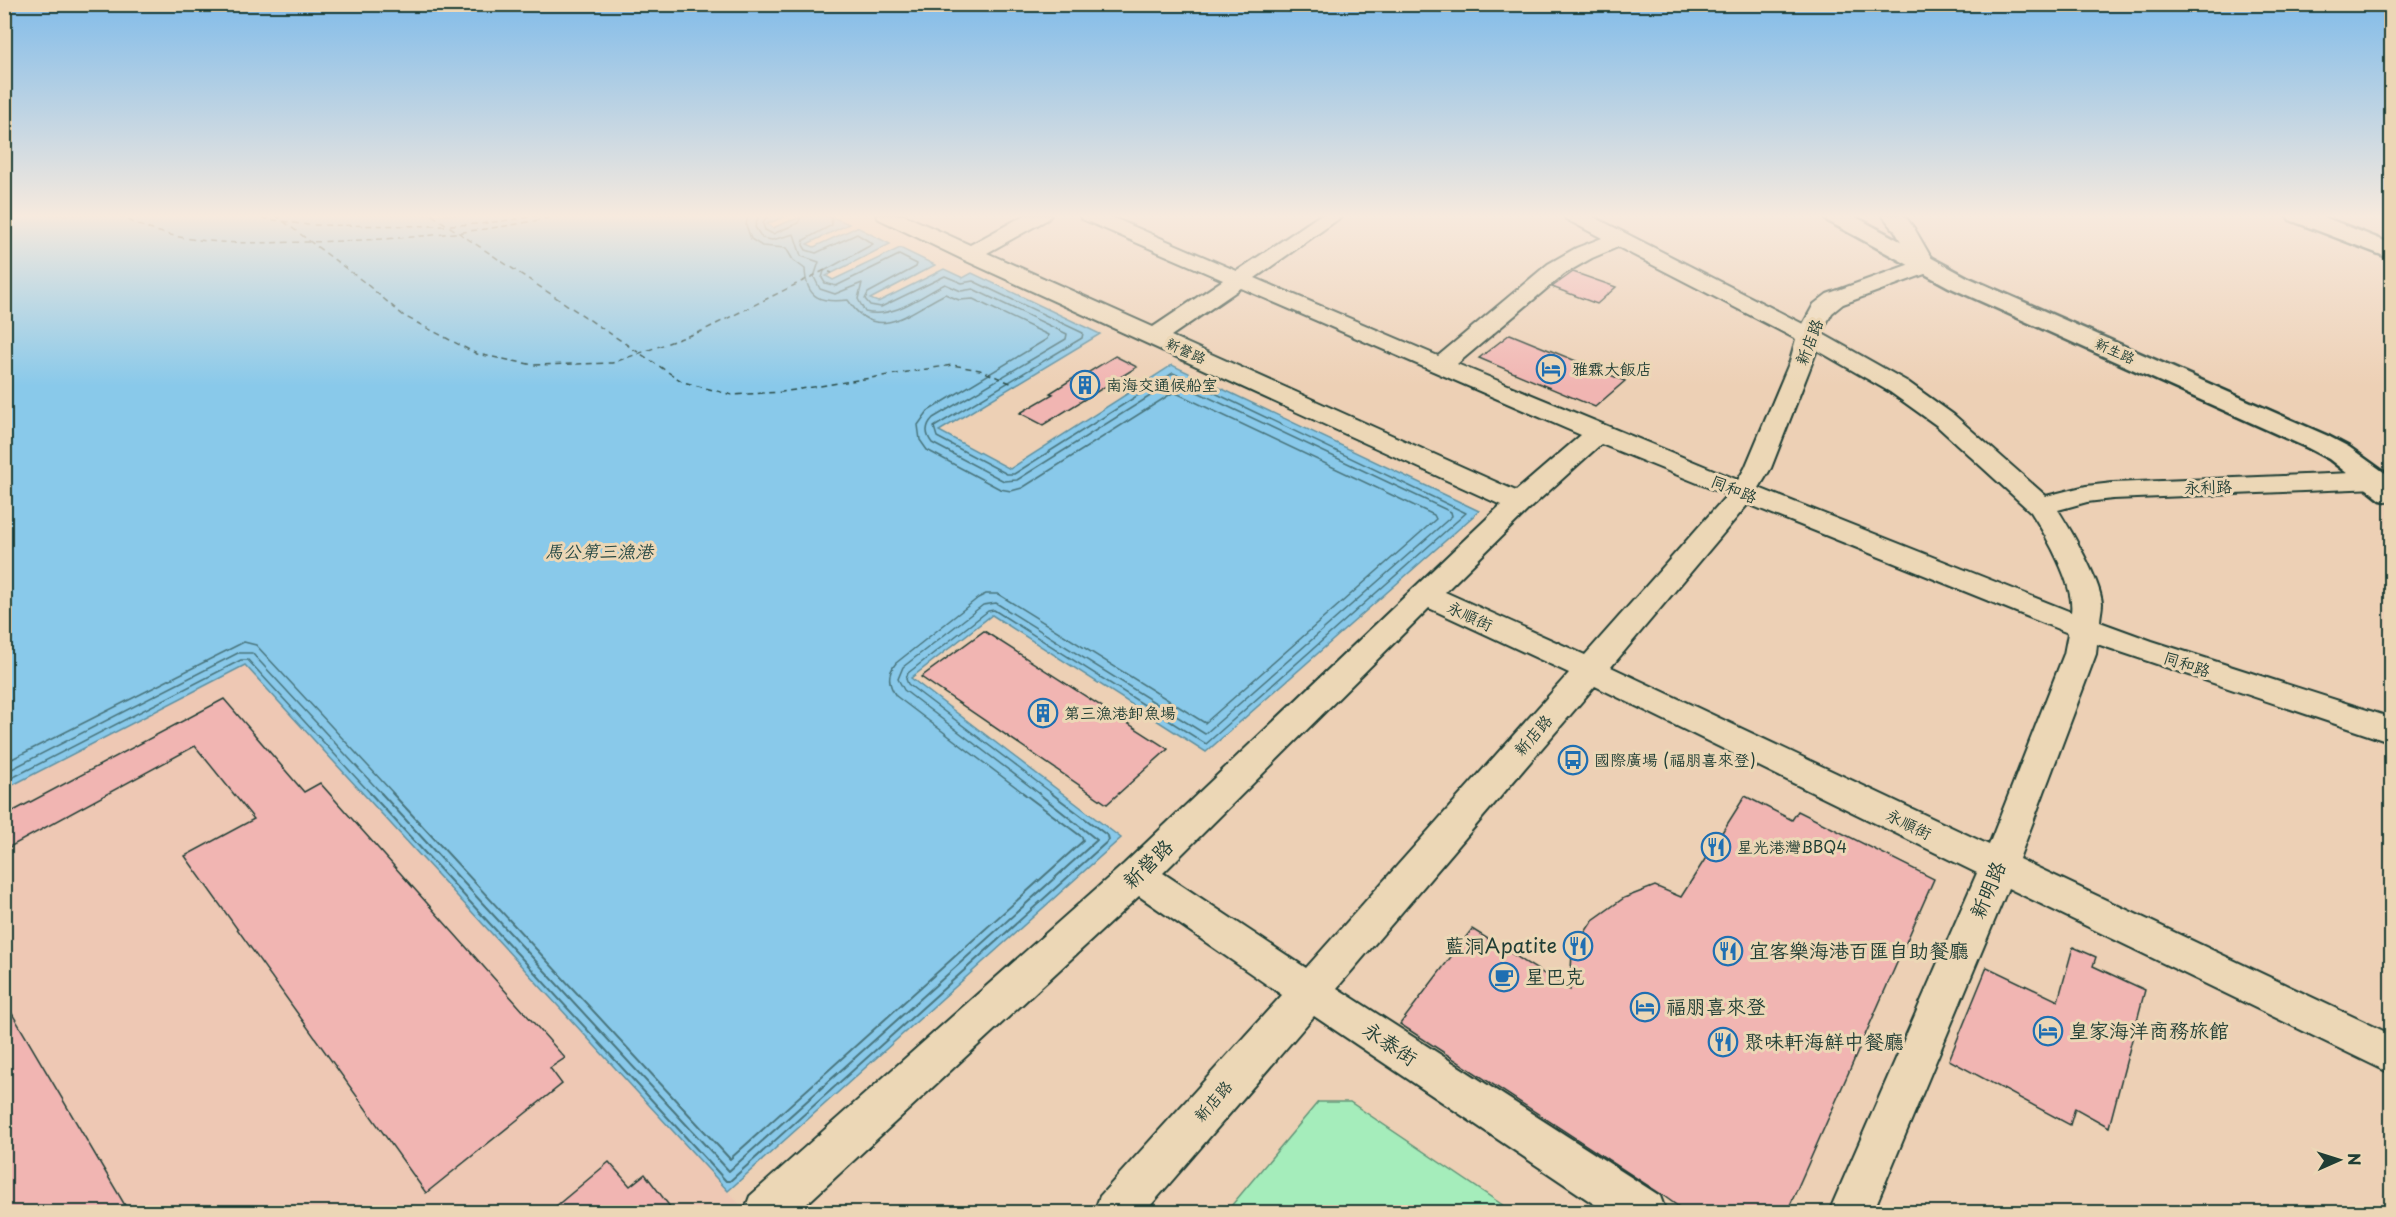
<svg xmlns="http://www.w3.org/2000/svg" width="2396" height="1217" font-family="'Playpen Sans','LXGW WenKai TC',sans-serif">
<style>
.built{fill:#eec8b4}
.green{fill:#a5edbb;stroke:#629578;stroke-width:1.5}
.water{fill:#89c9ea;stroke:#5f91a1;stroke-width:1.5}
.lines{fill:none;stroke-linecap:round;stroke-linejoin:round}
.shore-far1{stroke:#49757d;stroke-width:1.5}
.shore{stroke:#49757d;stroke-width:2}
.ferry{stroke:#2a4b46;stroke-width:1.5;stroke-dasharray:6 4.5;stroke-linecap:butt}
.building{fill:#f1b5b2;stroke:#1f3d34;stroke-width:1.5}
.street-casing{stroke:#1f3d34;stroke-width:4}
.secondary-casing{stroke:#1f3d34;stroke-width:5}
.street{fill:#ecd7b6;fill-rule:evenodd}
.secondary{fill:#ecd7b6;fill-rule:evenodd}
.labels{text-anchor:middle;stroke-width:6;stroke-linejoin:round;paint-order:stroke}
.far-street-label{font-size:14px;fill:#1f3d34;stroke:#ecd7b6}
.street-label{font-size:16px;fill:#1f3d34;stroke:#ecd7b6}
.poi-label{font-size:16px;fill:#1f3d34;stroke:#ecd7b6;text-anchor:start}
.water-label{font-size:18px;font-style:italic;fill:#2a4b46;stroke:#ecd7b6}
.near-street-label{font-size:20px;fill:#1f3d34;stroke:#ecd7b6}
.near-poi-label{font-size:20px;fill:#1f3d34;stroke:#ecd7b6;text-anchor:start}
</style>
<rect width="100%" height="100%" fill="#edd0b5"/>
<filter id="ink" filterUnits="userSpaceOnUse"><feTurbulence type="fractalNoise" baseFrequency=".0167" numOctaves="2"/><feDisplacementMap in="SourceGraphic" scale="12" xChannelSelector="R" yChannelSelector="G"/><feConvolveMatrix kernelMatrix="1 2 1 2 8 2 1 2 1" color-interpolation-filters="sRGB"/></filter>
<g filter="url(#ink)">
<path class="built" d="M245,665L747,1212H5V789Z"/>
<path class="green" d="M1318,1102H1350L1513,1212H1226Z"/>
<path class="water" d="M5,215H788L767,224L773,228C802,215 819,209 849,224L807,244L814,247L857,227L890,244L826,276L833,280L900,248L935,265L870,299L878,302L944,269L963,278L972,273L1100,334L939,431L1010,469L1172,365L1479,511L1206,752L992,615L911,678L1121,838L728,1191L245,665L5,789Z"/>
<g class="lines">
<g class="shore-far1">
<path d="M748,215L746,225L751,239L762,246L786,248L793,260L805,269C806,299 821,303 848,300C877,345 909,312 945,294L959,300L973,299L1048,335L1047,339L928,411L918,425L920,440L927,450L1000,489L1011,491L1022,488L1174,392L1434,515L1436,519L1205,723L998,594H986L978,598L896,663C887,674 888,684 896,696L1025,794"/>
<path d="M759,215L755,227L762,238L772,240L794,234L801,256L819,262L814,277L820,289L835,294L862,283L858,299L865,312C894,319 921,296 945,284L961,291L973,289L1067,334L1066,339L933,418C925,426 925,434 932,443L1004,481L1017,480L1174,381L1451,512L1452,516L1205,734L996,603L983,605L903,667L898,679L904,690L1040,794"/>
<path d="M773,215L765,219L763,224L765,230L773,234L798,223L802,215"/>
<path d="M831,215L832,225L804,240L803,245L806,250L816,253L857,234L873,244L824,271L822,278L825,283L836,286L899,255L917,264L916,267L868,293L865,299L870,305L881,307L945,276L962,283L973,281L1083,333L1082,338L934,427L937,437L1007,474H1014L1173,373L1466,513L1206,744L994,610L988,611L908,673L906,679L908,684L1053,794"/>
<path d="M4,763L244,642L256,645L394,794"/>
<path d="M4,773L238,653H252L382,794"/>
<path d="M4,782L241,660H248L371,794"/>
</g>
<g class="shore">
<path d="M370,793L726,1181H730L1109,840L1108,836L1051,793"/>
<path d="M381,793L729,1171L1097,840L1038,793"/>
<path d="M392,793L730,1159L1083,841L1082,837L1023,793"/>
</g>
<g class="ferry">
<path d="M119,215C176,248 244,243 307,242C393,240 478,234 562,215"/>
<path d="M241,215L308,225L445,226"/>
<path d="M275,215L364,282L404,316L477,354L534,365L612,363L702,331L825,270L832,273"/>
<path d="M432,215L683,382L732,395L782,392L952,365L980,370L1015,385"/>
<path d="M450,225L480,224L545,215"/>
</g>
</g>
<g class="building">
<path d="M1573,272L1616,287L1597,304L1552,287Z"/>
<path d="M1510,334L1625,381L1595,407L1479,358Z"/>
<path d="M1115,356L1137,367L1043,425L1020,413L1053,394L1050,393L1077,376L1081,377Z"/>
<path d="M984,631L1168,749L1107,804L921,677Z"/>
<path d="M224,699L304,792L320,783L565,1058L550,1068L562,1084L426,1193L185,856L254,819L195,746L4,850V816Z"/>
<path d="M1745,796L1792,820L1798,811L1934,879L1787,1212H1686L1661,1194L1400,1024L1472,929L1570,990L1572,952L1593,920L1624,898L1655,886L1681,897Z"/>
<path d="M2073,947L2096,957L2093,966L2145,990L2109,1127L2075,1108L2070,1125L1949,1060L1987,967L2058,1001Z"/>
<path d="M4,1000L129,1212H4Z"/>
<path d="M609,1162L630,1186L645,1174L674,1212H549Z"/>
</g>
<g class="lines">
<g class="street-casing">
<path id="street" d="M876,215H904L970,245L1025,215H1051L1048,219L987,253L1153,327L1223,280L1082,219L1079,215H1107L1237,271L1320,215H1344L1255,278L1438,356L1548,264L1576,248L1602,238L1566,219L1563,215H1590L1803,324L1814,304L1827,294L1913,263L1895,231L1882,215H1904L1914,228L1936,266L1933,271L1843,304L1832,313L1821,333L1908,382L1954,415L2046,496L2086,486L2113,483L2377,472L2387,474L2390,480L2387,486L2377,488L2113,499L2087,502L2058,510C2071,530 2100,580 2102,603C2102,609 2100,616 2100,622L2152,641L2392,718V743L2097,644L2096,654L2019,859L2392,1035V1074L2008,888L1873,1212H1829L1977,873L1595,686L1337,988L1660,1196L1666,1212H1606L1314,1016L1145,1212H1094L1100,1196L1282,995L1139,896L798,1212H744L750,1196L1124,864L1501,505L962,259L879,219ZM1618,247L1796,339L1790,361L1745,468L1738,480L1457,364L1564,274L1592,258ZM1241,288L1581,435L1516,491L1171,336ZM1817,350L1890,392L1936,425L2031,512C2045,534 2075,585 2071,612L1759,488L1771,468ZM1601,444L1727,495L1585,655L1445,592L1529,509ZM1748,504L2068,633L2064,654L1989,845L1611,667ZM1429,608L1569,673L1306,968L1163,873Z"/>
</g>
<g class="secondary-casing">
<g id="secondary">
<path d="M1823,215H1852L1967,277L2328,436L2349,447L2392,478V502L2381,500L2329,459L2308,448L1949,287L1826,220Z"/>
<path d="M2287,215H2319L2392,244V259L2290,220Z"/>
</g>
</g>
<use href="#street" class="street"/>
<use href="#secondary" class="secondary"/>
</g>
</g>
<linearGradient id="sky" x2="0" y2="1"><stop stop-color="#82bce9"/><stop offset="0.56" stop-color="#f7eade"/><stop offset="1" stop-color="#f7eade" stop-opacity="0"/></linearGradient>
<rect width="2396" height="386" fill="url(#sky)"/>
<defs>
<g id="hotel-ring" transform="scale(1.5)"><circle r="9.5" fill="#ecd7b6" stroke="#1f6fb2" stroke-width="1.5"/><path d="M-6-4.5h1.5V1H6V5H4.5V3h-9V5H-6ZM-4 0a1.8 1.8 0 1 1 3.6 0ZM.5 0V-2.5h3Q6-2.5 6 0Z" fill="#1f6fb2"/></g>
<g id="building-ring" transform="scale(1.5)"><circle r="9.5" fill="#ecd7b6" stroke="#1f6fb2" stroke-width="1.5"/><path d="M-4-6H4V6H1V3H-1V6H-4ZM-2.5-4.3h1.7v1.8h-1.7ZM.8-4.3h1.7v1.8H.8ZM-2.5-1h1.7V.8h-1.7ZM.8-1h1.7V.8H.8Z" fill="#1f6fb2"/></g>
<g id="bus-ring" transform="scale(1.5)"><circle r="9.5" fill="#ecd7b6" stroke="#1f6fb2" stroke-width="1.5"/><path d="M-5-6H5V4H4V6H2V4H-2V6H-4V4H-5ZM-3.5-4V0h7V-4ZM-3.5 1.2v1.5H-2V1.2ZM2 1.2v1.5H3.5V1.2Z" fill="#1f6fb2"/></g>
<g id="restaurant-ring" transform="scale(1.5)"><circle r="9.5" fill="#ecd7b6" stroke="#1f6fb2" stroke-width="1.5"/><path d="M-5-6h1v4h1v-4h1v4h1v-4h1v5L-1.5 .5V6h-2V.5L-5-1ZM5-6V6H3V1.5H1.5Q1.5-4 5-6Z" fill="#1f6fb2"/></g>
<g id="cafe-ring" transform="scale(1.5)"><circle r="9.5" fill="#ecd7b6" stroke="#1f6fb2" stroke-width="1.5"/><path d="M-5.5-4.5H6V0H3Q3 3.5 0 3.5H-2.5Q-5.5 3.5-5.5 0ZM3-3.2v2h1.7v-2ZM-6 4.5H4V6H-6Z" fill="#1f6fb2"/></g>
</defs>
<g fill-rule="evenodd">
<use href="#hotel-ring" x="1551" y="369"/>
<use href="#building-ring" x="1085" y="385"/>
<use href="#building-ring" x="1043" y="713"/>
<use href="#bus-ring" x="1573" y="760"/>
<use href="#restaurant-ring" x="1716" y="847"/>
<use href="#restaurant-ring" x="1578" y="946"/>
<use href="#restaurant-ring" x="1728" y="951"/>
<use href="#cafe-ring" x="1504" y="977"/>
<use href="#hotel-ring" x="1645" y="1007"/>
<use href="#hotel-ring" x="2048" y="1031"/>
<use href="#restaurant-ring" x="1723" y="1042"/>
</g>
<g class="labels">
<g class="far-street-label">
<text transform="translate(1186 351) rotate(24)" y="5">新營路</text>
<text transform="translate(2115 351) rotate(24)" y="5">新生路</text>
</g>
<g class="street-label">
<text transform="translate(1809 342) rotate(-69)" y="6">新店路</text>
<text transform="translate(2208 487) rotate(-2)" y="6">永利路</text>
<text transform="translate(1734 489) rotate(22)" y="6">同和路</text>
<text transform="translate(1470 616) rotate(25)" y="6">永順街</text>
<text transform="translate(2187 664) rotate(18)" y="6">同和路</text>
<text transform="translate(1533 735) rotate(-49)" y="6">新店路</text>
<text transform="translate(1909 824) rotate(26)" y="6">永順街</text>
<text transform="translate(1213 1101) rotate(-49)" y="6">新店路</text>
</g>
<g class="poi-label">
<text x="1572" y="375">雅霖大飯店</text>
<text x="1106" y="391">南海交通候船室</text>
<text x="1064" y="719">第三漁港卸魚場</text>
<text x="1594" y="766">國際廣場 (福朋喜來登)</text>
<text x="1737" y="853">星光港灣BBQ4</text>
</g>
<g class="water-label">
<text x="599" y="558">馬公第三漁港</text>
</g>
<g class="near-street-label">
<text transform="translate(1148 864) rotate(-44)" y="7">新營路</text>
<text transform="translate(1988 890) rotate(-67)" y="7">新明路</text>
<text transform="translate(1390 1044) rotate(34)" y="7">永泰街</text>
</g>
<g class="near-poi-label">
<text x="1557" y="953" text-anchor="end">藍洞Apatite</text>
<text x="1749" y="958">宜客樂海港百匯自助餐廳</text>
<text x="1525" y="984">星巴克</text>
<text x="1666" y="1014">福朋喜來登</text>
<text x="2069" y="1038">皇家海洋商務旅館</text>
<text x="1744" y="1049">聚味軒海鮮中餐廳</text>
</g>
</g>
<rect width="2396" height="1217" fill="none" stroke="#ecd7b6" stroke-width="24"/>
<rect x="12" y="12" width="2372" height="1193" fill="none" stroke="#1f3d34" stroke-width="2" filter="url(#ink)"/>
<g transform="translate(2339 1160) rotate(87)" stroke="#ecd7b6" stroke-width="4.5" paint-order="stroke">
<path d="M0-4.5L10 22L0 15L-10 22Z" fill="#1f3d34"/>
<text y="-9" font-size="16" font-weight="bold" text-anchor="middle" fill="#1f3d34">N</text>
</g>
</svg>
